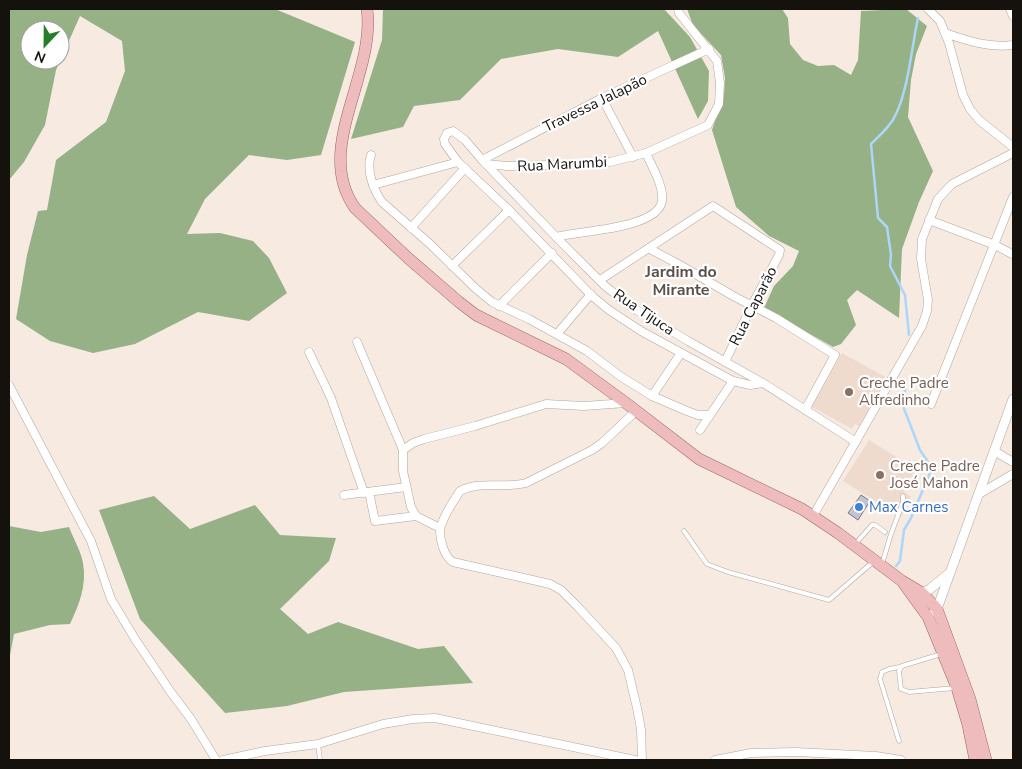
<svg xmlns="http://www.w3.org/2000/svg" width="1022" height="769" font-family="'Nunito Sans',sans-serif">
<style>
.built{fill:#eedbcd}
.forest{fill:#96b185;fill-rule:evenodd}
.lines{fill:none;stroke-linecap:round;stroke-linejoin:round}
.stream{stroke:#acd6fa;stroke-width:2.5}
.building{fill:#c2c4d1;stroke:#7a7b87}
.service-casing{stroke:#b2a69d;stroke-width:5}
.minor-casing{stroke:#b2a69d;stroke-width:9}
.tertiary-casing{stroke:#b2a69d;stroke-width:10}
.primary-casing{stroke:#9c6463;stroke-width:12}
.service{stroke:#fff;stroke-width:4}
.minor{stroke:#fff;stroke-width:8}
.tertiary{stroke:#fff;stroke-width:9}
.primary{stroke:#efbcbd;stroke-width:11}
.education-dot{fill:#8d6e63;stroke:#fff;stroke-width:2}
.shop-dot{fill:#3f7fe0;stroke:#fff;stroke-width:2}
.labels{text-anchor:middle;stroke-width:4.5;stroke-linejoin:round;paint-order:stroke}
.street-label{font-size:15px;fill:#15110d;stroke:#fff}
.education-label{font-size:15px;fill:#785e54;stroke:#fff;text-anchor:start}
.shop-label{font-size:15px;fill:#366cbe;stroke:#fff;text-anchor:start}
.neighbourhood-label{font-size:16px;font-weight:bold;fill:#5c514a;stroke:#fff}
</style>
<rect width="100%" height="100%" fill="#f7eae1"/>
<g class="built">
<path d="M842,353L887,378L859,426L855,424L852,429L812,407Z"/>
<path d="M869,440L916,469L903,491L911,497L901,517L843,481Z"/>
</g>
<g class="forest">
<path d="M9,9H275L355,42L321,155L287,160L249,155L205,199L187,234L220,233L253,241L269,258L287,293L249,321L198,312L135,344L93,353L50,341L16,319L27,255L38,211L47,210L56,160L106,122L125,71L122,41L80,16L56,70L45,125L24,162L9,180ZM30,30H60V60H30Z"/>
<path d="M383,9H664L690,37L709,71L708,101L698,119L658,31L618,57L558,49L501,59L460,100L414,106L403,127L351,139L382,40Z"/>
<path d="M687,9H782L788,18L790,44L803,60L818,66L834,65L851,75L858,60L861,11L906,9L927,26L916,54L911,80L908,117L933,171L919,202L902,249L899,318L857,290L847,300L856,325L841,344L833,347L764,308L774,286L793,266L799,251L769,236L736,207L712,130L724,94L725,78L721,55L693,25Z"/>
<path d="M154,496L190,529L255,505L280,535L336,538L329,561L280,609L308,634L338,622L418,649L444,646L473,683L344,692L287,706L225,713L140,619L99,510Z"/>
<path d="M9,526L41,532L69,527C73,538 81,551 83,563C87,585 79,605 70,624L50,625L14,634L9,661Z"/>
</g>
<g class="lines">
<g class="stream">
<path d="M909,335L905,295L890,266L891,255L887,227L878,218L871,144C880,135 891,126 896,114C908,90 912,46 918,18"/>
<path d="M896,566L900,561L904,530L911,518L930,473L928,462L920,450L903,406L906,383"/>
</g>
</g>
<path class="building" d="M861,495L870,501L858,520L848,513Z"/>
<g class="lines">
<g class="service-casing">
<g id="service">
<path d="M684,531L707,564L728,572L829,600L873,562"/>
<path d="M856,543L872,525H875L885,532"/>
<path d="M882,564L891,534L903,502V496"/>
<path d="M941,654L902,666L899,671L901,689L909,692L955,688"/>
<path d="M899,741L880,679L882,672L889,669L900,667"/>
<path d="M318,744L320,760"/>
</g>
</g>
<g class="minor-casing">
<g id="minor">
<path d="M928,9L940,21L949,43L963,95L970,109L979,120L1013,147"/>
<path d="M1010,9L1013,16"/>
<path d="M945,33C968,41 989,48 1013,45"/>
<path d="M602,98L633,157"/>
<path d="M371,155C366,170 373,189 382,202L430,244L475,288L492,302L529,319L587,351L620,376L652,396L687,411L698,415H709"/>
<path d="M482,160L602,98L709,49"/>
<path d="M486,164L507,166L592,164L610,162L646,153L708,125L719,104L720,83L717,61L679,13L678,9"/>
<path d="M373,185L458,162"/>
<path d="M929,220L995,245L1012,254"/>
<path d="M411,228L465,168"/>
<path d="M556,237C578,231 658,229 662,201C664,186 652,167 646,153"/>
<path d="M650,249L680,265L735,297L776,318L835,355L805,410"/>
<path d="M452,266L509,210"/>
<path d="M600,280L713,206L780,250L779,255L752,305L725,362"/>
<path d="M499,306L552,253"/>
<path d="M557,334L591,294"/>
<path d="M357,342L403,450V471L411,507L416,516L440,528"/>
<path d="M309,352L331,398L364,493"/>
<path d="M763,383L750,385L733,381L641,331L609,310L592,296L509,210L458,162L445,144L444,139L447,133L453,131L465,140L483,161L562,243L604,285L630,306L688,341L763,383L856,442"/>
<path d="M9,385L91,541L111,599L135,639L170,691L191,719L216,760"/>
<path d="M652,396L681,353"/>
<path d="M931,404L1013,197"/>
<path d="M636,411L602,443L592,450L526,483C504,489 480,480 460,491C454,500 444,516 441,526C438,536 444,557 453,562L550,584L561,590L577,606L616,648L628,670L637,708L641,729L642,760"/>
<path d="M700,430L733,381"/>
<path d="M403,450L413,443L424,439L475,426L546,404L584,406L626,403"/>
<path d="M994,451L1013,462"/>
<path d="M369,492L375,521L416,516"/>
<path d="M979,494L1013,474"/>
<path d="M344,495L406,487"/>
<path d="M813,516L922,326L927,311L928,300L921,259L922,239L938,199L952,184L1013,153"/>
<path d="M223,760L265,751L318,744L383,724L413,719L435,718L635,760"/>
<path d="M715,760L751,753L796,752L876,756L901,760"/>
</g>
</g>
<g class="tertiary-casing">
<g id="tertiary">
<path d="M918,595L930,589L948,574"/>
<path d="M934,612L937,609L1013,399"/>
</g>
</g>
<g class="primary-casing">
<g id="primary">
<path d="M367,9C376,75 313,149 355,208L408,258L459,302L476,315L566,359L626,403L699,459L802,509L838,533L902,581L922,593L937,609L970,699L986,760"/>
<path d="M904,584L928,617L957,688L968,725L975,760"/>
</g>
</g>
<use href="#service" class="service"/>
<use href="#minor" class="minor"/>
<use href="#tertiary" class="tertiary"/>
<use href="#primary" class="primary"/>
</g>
<g class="education-dot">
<circle cx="849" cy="392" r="5"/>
<circle cx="880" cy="475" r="5"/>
</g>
<circle class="shop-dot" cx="859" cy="507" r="5"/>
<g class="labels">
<g class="street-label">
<text transform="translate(595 103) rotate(-26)" y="5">Travessa Jalapão</text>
<text transform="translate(562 164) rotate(-3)" y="5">Rua Marumbi</text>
<text transform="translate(753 306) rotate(-63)" y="5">Rua Caparão</text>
<text transform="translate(644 312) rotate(34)" y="5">Rua Tijuca</text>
</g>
<g class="education-label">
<text x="859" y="388">Creche Padre<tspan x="859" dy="17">Alfredinho</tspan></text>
<text x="890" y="471">Creche Padre<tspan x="890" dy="17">José Mahon</tspan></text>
</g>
<g class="shop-label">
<text x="869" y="512">Max Carnes</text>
</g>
<g class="neighbourhood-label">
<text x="681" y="277">Jardim do<tspan x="681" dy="18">Mirante</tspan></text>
</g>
</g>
<rect width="1022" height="769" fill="none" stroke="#15110d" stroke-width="20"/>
<g transform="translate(45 45) rotate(202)"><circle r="24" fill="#ffffff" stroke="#a1a09e"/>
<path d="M0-4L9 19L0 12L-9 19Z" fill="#267d2a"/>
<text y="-8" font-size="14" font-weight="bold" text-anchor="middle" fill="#15110d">N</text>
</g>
</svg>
